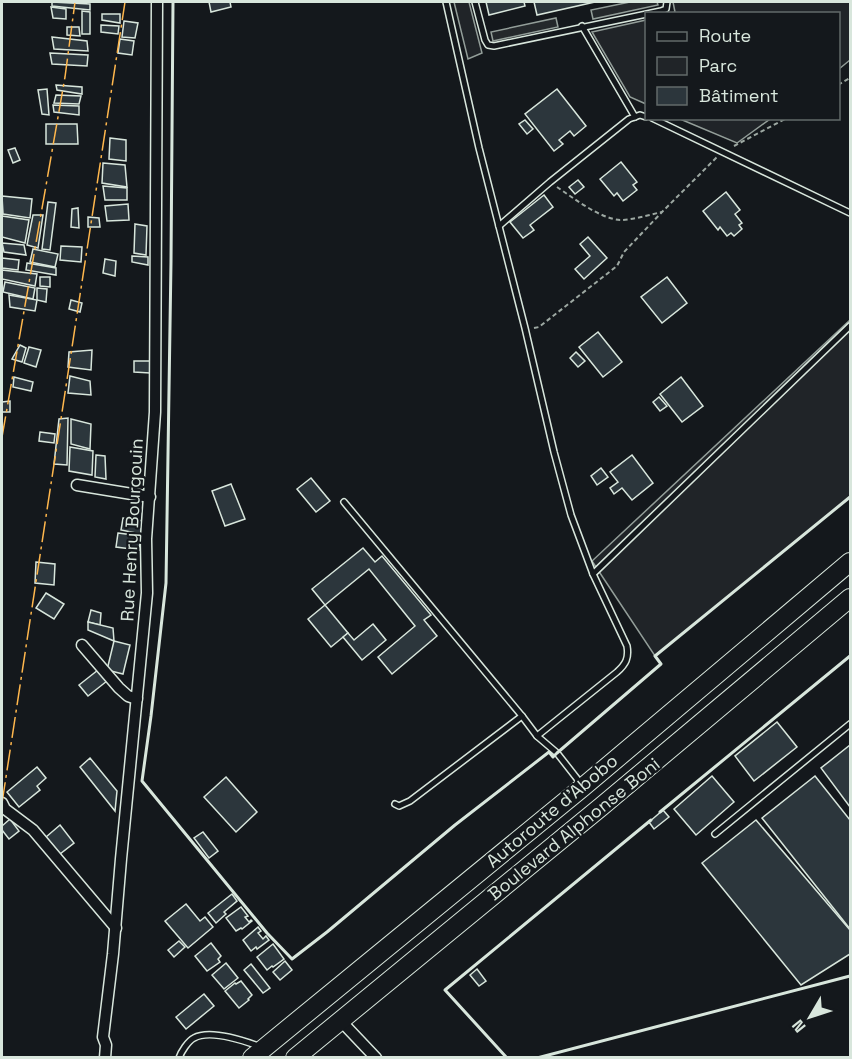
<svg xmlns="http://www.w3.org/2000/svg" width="852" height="1059" font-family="'Space Grotesk',sans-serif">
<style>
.green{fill:#202428;stroke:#939e99;stroke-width:1.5}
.parking{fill:#24282b;stroke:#939e99;stroke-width:1.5}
.building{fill:#2c363c;stroke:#d8e6dc;stroke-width:1.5}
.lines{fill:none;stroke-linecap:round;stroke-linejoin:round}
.service-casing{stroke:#d8e6dc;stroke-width:8}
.minor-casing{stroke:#d8e6dc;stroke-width:13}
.primary-casing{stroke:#d8e6dc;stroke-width:20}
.path{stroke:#9da8a2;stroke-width:2;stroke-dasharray:4.5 3;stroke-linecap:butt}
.service{stroke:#14181c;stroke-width:5}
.minor{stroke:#14181c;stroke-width:10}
.primary{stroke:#14181c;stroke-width:18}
.wall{stroke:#d8e6dc;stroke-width:3}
.power{stroke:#ffb74d;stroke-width:1.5;stroke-dasharray:21 4.5 3 4.5;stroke-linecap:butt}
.labels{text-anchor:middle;stroke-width:4.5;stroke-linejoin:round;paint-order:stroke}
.street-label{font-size:18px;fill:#d8e6dc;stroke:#14181c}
</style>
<rect width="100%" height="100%" fill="#14181c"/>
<g class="green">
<path d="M454,2H469L482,53L468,59Z"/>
<path d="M673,2H850V60L839,69L838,14L672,13L675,12Z"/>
<path d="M646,20V104L630,97L592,32Z"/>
<path d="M680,119L770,118V119L737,143Z"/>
<path d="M850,320V497L655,656L592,561Z"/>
</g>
<g class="parking">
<path d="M630,2H657L658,5L593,19L591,10Z"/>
<path d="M556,18L558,27L493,41L491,32Z"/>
</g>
<g class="building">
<path d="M52,2L90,4V10L52,6Z"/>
<path d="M209,2H230L231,7L211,12Z"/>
<path d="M486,2H524L525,6L489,15Z"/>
<path d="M534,2H595L537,15Z"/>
<path d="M51,7L66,9V19L53,18Z"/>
<path d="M82,11L90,12V34H82Z"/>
<path d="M102,14H120V23L102,20Z"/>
<path d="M124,21L138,23L135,38L122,37Z"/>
<path d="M101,25L119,26L118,34L101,32Z"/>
<path d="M67,27H79L80,36L67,35Z"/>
<path d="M52,37L87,41L88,51L54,49Z"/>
<path d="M120,39L134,41L132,55L118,53Z"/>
<path d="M50,53L88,55L87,66L52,64Z"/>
<path d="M56,85L82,87V94L57,90Z"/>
<path d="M47,89L49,115L42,114L38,90Z"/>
<path d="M557,89L586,126L574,136L570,131L559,140L563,144L554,151L525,114Z"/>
<path d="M56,95L81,96L79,104L54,103Z"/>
<path d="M53,105L79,106V115L54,112Z"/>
<path d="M525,120L533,129L527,134L519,124Z"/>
<path d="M46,124H77L78,144H46Z"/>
<path d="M110,138L126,140V161L109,159Z"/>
<path d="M15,148L20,160L13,163L8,150Z"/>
<path d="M621,162L637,182L633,185L637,190L623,201L617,193L614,196L600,179Z"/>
<path d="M103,163L125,165L127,187L102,183Z"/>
<path d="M578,180L584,187L575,194L569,187Z"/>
<path d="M103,186L127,188V200H105Z"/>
<path d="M726,192L740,210L735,214L742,223L739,225L742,229L734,236L731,233L727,236L720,227L718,230L703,211Z"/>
<path d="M544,195L553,207L530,225L534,230L523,238L510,222Z"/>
<path d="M2,196L32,199L30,218L3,214Z"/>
<path d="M48,202L56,203L50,250L42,249Z"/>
<path d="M128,204L129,220L107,221L105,206Z"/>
<path d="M78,208L79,228L71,227L72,209Z"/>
<path d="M33,215H43L38,248L27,245Z"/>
<path d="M2,216L29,220L25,243L2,237Z"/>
<path d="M88,217L99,218L100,227H88Z"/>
<path d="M135,224L147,226L146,255L134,253Z"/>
<path d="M588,237L607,258L584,279L575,269L590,256L580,244Z"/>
<path d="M2,243L24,245L26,255L4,252Z"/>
<path d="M61,246L82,247L81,262L60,260Z"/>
<path d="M33,249L58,254L55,267L30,262Z"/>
<path d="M132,256L148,257V265L132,262Z"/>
<path d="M2,258L19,260L18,270L2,268Z"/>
<path d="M105,259L116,261L115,276L103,273Z"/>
<path d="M27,263L56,268V275L26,270Z"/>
<path d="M2,270L37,274L35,286L2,279Z"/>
<path d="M40,277H50V287L40,286Z"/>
<path d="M667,277L687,303L662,323L641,297Z"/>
<path d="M5,282L35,288L33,299L3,292Z"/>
<path d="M37,288L47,289L46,302L37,300Z"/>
<path d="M9,295L37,300L35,311L10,307Z"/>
<path d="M71,300L82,303L80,312L69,309Z"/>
<path d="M598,332L622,362L603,377L579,347Z"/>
<path d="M20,345L26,348L22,362L12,359Z"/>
<path d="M29,347L41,350L36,367L24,363Z"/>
<path d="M92,350L91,370L68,367L69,352Z"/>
<path d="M576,352L585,361L578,367L570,358Z"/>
<path d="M134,361H150V373L134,372Z"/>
<path d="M70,376L90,381L91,395L68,393Z"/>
<path d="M14,377L33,382L31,391L13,387Z"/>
<path d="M681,377L703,406L682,422L660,394Z"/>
<path d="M659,397L667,406L660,411L653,402Z"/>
<path d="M10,401V412H2V402Z"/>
<path d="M68,418L67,465L54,464L59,419Z"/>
<path d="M71,419L91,424L90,449L71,444Z"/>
<path d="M40,432L55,434L54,443L39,441Z"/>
<path d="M70,447L93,451L92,475L69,471Z"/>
<path d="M96,455L105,456L106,479L95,477Z"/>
<path d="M632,455L653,483L632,500L622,488L614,494L610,488L618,482L610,472Z"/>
<path d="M601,468L608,477L597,485L591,476Z"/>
<path d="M311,478L330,501L316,512L297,489Z"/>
<path d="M231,484L245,519L225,526L212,491Z"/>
<path d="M123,518L143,521L141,534L121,530Z"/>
<path d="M118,533L141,536L139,550L116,547Z"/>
<path d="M363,548L375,562L382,556L431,615L424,620L437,636L392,674L378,657L415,626L369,569L325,605L312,589Z"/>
<path d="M36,562L55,564L54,585L35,583Z"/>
<path d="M46,593L64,604L54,619L36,608Z"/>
<path d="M325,605L348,633L331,647L308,619Z"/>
<path d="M91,610L101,613L100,625L88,622Z"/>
<path d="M88,622L113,628L114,641L88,630Z"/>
<path d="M373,624L386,640L362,660L343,637L348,633L354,640Z"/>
<path d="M114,641L130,645L123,674L107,670Z"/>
<path d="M98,670L107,681L88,696L79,685Z"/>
<path d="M777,722L797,747L754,781L735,756Z"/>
<path d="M850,745V807L821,768Z"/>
<path d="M90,758L117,791L115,811L80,767Z"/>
<path d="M37,767L46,778L37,786L40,790L19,807L7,792Z"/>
<path d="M712,776L734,802L696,835L674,809Z"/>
<path d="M815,776L850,820V929L762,818Z"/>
<path d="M226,777L257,812L236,832L204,797Z"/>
<path d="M663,810L669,817L654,829L649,822Z"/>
<path d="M10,819L19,831L9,839L2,830V826Z"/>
<path d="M756,820L850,930V954L801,985L702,863Z"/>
<path d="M60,825L74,843L60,854L46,837Z"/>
<path d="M203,832L218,851L209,858L194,838Z"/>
<path d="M232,894L237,901L224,912L226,914L216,923L208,913Z"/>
<path d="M186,904L200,921L205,917L213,927L188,948L165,921Z"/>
<path d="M241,907L248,916L245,917L249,922L251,920L252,921L242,929L241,928L236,931L226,918Z"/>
<path d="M258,927L261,931L258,933L263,939L266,936L269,940L257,949L256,947L251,951L243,940Z"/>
<path d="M179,941L185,947L174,957L168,950Z"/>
<path d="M211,943L221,956L218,959L220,962L207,971L195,956Z"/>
<path d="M273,944L284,959L273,967L272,966L267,970L257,957Z"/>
<path d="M285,961L292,970L280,980L273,972Z"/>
<path d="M226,963L238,978L224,989L212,975Z"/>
<path d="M251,964L270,988L263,993L244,970Z"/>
<path d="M477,969L486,981L479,986L470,975Z"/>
<path d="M241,981L252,995L248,999L249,1000L239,1008L225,991L235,983L236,984Z"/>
<path d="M204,994L214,1006L186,1029L176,1017Z"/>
</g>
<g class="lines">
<g class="service-casing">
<g id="service">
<path d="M446,2L479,148L525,328L554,452L571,515L593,574L627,646C629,658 626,664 617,672L537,736"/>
<path d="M475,2L485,40L488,45L494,46L661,11L666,9L667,2"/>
<path d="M582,26L635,117"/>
<path d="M652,118L850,213"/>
<path d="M499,226L550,182L629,119L640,115L646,117"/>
<path d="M344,502L522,716L537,736L557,753L582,785"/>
<path d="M593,574L850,326"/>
<path d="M395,804L399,806L410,801L522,716"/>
<path d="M715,834L850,724"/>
<path d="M179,1058C181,1052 188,1041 194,1038C210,1029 245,1041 261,1047"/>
</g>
</g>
<g class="minor-casing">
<g id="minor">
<path d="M77,485L150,497"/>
<path d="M82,645L119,688L128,696L137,699"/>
<path d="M2,803L5,809L33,830L116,928"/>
<path d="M340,1020L376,1058"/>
<path d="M105,1058L106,1045L103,1037L113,954L121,859L147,593L146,539L155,412L157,2"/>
</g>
</g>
<g class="primary-casing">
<g id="primary">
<path d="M252,1058L583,787L850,562"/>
<path d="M295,1058L602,806L850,598"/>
</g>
</g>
<g class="path">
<path d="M838,85L850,78"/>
<path d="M734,146L787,118"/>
<path d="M557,187C573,198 601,219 620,220C633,220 648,215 662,212"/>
<path d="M534,328L539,327L617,266L624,252L662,212L717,157"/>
</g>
<use href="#service" class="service"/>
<use href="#minor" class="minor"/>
<use href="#primary" class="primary"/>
<g class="wall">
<path d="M173,2L171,262L166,583L151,716L142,781L267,933L292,959L327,932L455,825L549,752L553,757L557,753L661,664L655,656L850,497"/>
<path d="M660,812L850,656"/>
<path d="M507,1058L445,990L651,820"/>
<path d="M537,1058L850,976"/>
</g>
<g class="power">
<path d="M2,437L65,77L75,2"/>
<path d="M2,803L125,2"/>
</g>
</g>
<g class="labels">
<g class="street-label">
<text transform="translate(132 530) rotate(-87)" y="6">Rue Henry Bourgouin</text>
<text transform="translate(552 811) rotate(-40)" y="6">Autoroute d'Abobo</text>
<text transform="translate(574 829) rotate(-39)" y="6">Boulevard Alphonse Boni</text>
</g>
</g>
<rect width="852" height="1059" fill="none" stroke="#d8e6dc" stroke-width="6"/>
<rect x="645" y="12" width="195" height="108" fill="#14181c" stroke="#626a69" stroke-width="1.5"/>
<rect x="657" y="32" width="30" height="9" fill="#14181c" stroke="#626a69" stroke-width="1.5"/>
<text x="699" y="42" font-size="18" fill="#d8e6dc">Route</text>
<rect x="657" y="57" width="30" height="18" fill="#202428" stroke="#626a69" stroke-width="1.5"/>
<text x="699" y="72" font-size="18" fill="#d8e6dc">Parc</text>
<rect x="657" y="87" width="30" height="18" fill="#2c363c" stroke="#626a69" stroke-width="1.5"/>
<text x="699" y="102" font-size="18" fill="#d8e6dc">Bâtiment</text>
<g transform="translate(810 1017) rotate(231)" stroke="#14181c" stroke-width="4.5" paint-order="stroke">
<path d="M0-4.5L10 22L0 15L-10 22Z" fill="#d8e6dc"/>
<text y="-9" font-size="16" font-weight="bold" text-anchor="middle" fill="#d8e6dc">N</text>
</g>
</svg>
